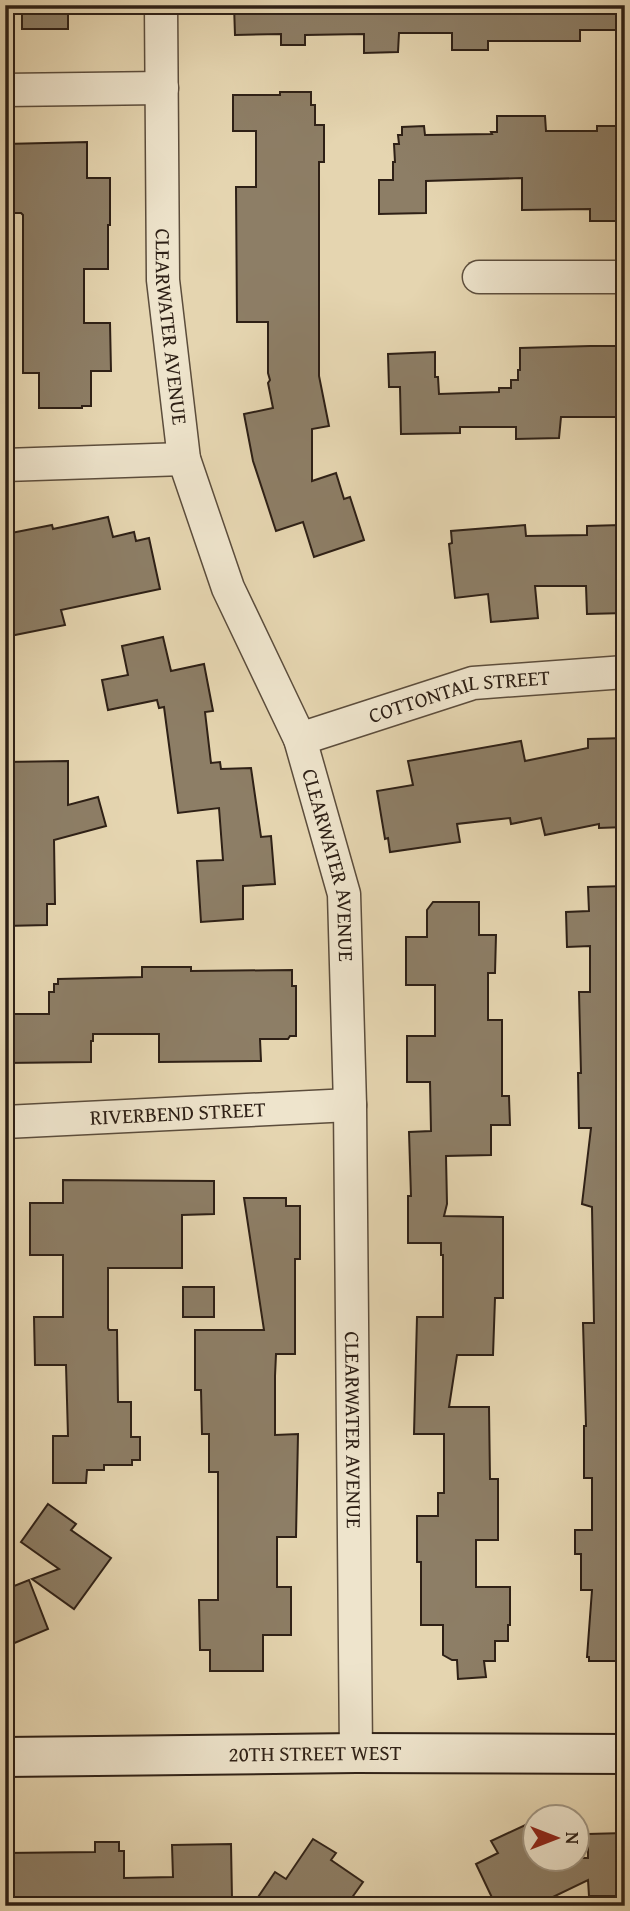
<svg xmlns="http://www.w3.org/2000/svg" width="630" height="1911" font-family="'Gentium Book Plus',serif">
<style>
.building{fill:#8d7e66;stroke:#2e2016;stroke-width:2}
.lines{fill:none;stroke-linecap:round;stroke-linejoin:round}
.street-casing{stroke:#5c4d3c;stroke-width:35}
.secondary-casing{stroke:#2e2016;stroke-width:42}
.street{stroke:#eee4cc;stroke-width:32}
.secondary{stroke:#eee4cc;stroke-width:38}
.labels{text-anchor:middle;stroke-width:6;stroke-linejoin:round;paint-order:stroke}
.street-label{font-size:21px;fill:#2e2016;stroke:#eee4cc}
</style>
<rect width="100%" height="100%" fill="#e5d5b0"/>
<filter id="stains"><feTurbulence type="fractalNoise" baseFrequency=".00286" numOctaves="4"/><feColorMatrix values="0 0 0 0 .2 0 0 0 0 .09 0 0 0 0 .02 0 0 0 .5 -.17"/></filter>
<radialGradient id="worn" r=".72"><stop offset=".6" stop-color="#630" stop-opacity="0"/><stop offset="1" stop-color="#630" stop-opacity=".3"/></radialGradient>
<g class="building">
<rect x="22" y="5" width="46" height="24"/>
<path d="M234,5H625V30H580V41H488V50H452V33H399L398,52L364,53V34L305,35V45H281V34L235,35Z"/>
<path d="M280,92H311V105H315V125H324V162H319V376L329,426L312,429V481L336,473L344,499L350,497L364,540L314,557L303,522L276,531L253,461L244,414L273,408L268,383L270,380L268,373V322H237L236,187H256V131H233V95H280Z"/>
<path d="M497,116H545L546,131H597V126H625V221H590V209L522,210V178L426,181V213L379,214V180H393V162H395L394,144H399L398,135H402V127L424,126L425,135L492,134L491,132H497Z"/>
<path d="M87,142V178H110V225H108V269H84V323H110L111,371H91V406H82V408H39V373H23V215L21,213H5V144Z"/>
<path d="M590,346H625V417H561L559,438L516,439V427H460V433L401,434L400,387H389L388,354L435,352V377H438L439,394L499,392V388H511V380H518V370H520V348Z"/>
<path d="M108,517L113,537L134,532L136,541L149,538L160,589L61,610L65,625L5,637V567L13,566L6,534L52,525L53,529Z"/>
<path d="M525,525L526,536L587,535V526L620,525V579H625V613L587,614L586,586H535L538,618L491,622L488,594L455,598L449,544L452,543L451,531Z"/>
<path d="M163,637L171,671L204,664L213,711L205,712L211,763L220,762L221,769L251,768L261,837L271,836L275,884L243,886V919L201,922L197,861L223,860L219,808L178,813L164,707L159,708L157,700L108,710L102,680L128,675L122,646Z"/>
<path d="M625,738V827L599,828V824L545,835L541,818L511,824L510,818L457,824L460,842L390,852L388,838L385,839L377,791L413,785L408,761L521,741L525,761L588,748V739Z"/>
<path d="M68,761V805L98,797L106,826L54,840L55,904H47V925L5,926V877H7L5,762Z"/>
<path d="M625,886V1661H589V1657H587L592,1590H581V1554H575V1530H592V1478H584V1426H586L583,1323H594L592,1207L582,1204L591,1128H579L578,1073H581L579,992H590V946L567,947L566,912L589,911L588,887Z"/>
<path d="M433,902H479V935H496L495,973H488V1020H502V1096H509L510,1125H491V1155L446,1156L447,1204L444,1216L503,1217V1298H495L493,1355H457L449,1407H489L490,1479H498V1540H476V1587H510V1625H508V1641H495V1661H484L486,1677L458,1679L457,1660H452L443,1655V1625H421V1562H417V1516H438V1493H444V1434H414L417,1317H443V1255H441V1243H408V1196H411L409,1132L431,1131L430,1082H407V1036H435V985H406V937H427V910Z"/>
<path d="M142,967H191V971L292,970V986H296V1036H290L288,1039H260L261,1061L159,1062V1034H93V1041H91V1062L5,1063V1014H49V992H54V984H58V979L142,977Z"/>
<path d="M63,1180L214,1181V1214L182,1215V1268H108V1328L109,1330H117L118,1402H131V1437H140V1460H132V1465H104V1470H87L86,1483H53V1436H68L66,1365H35L34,1317H63V1255H30V1203H63Z"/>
<path d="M244,1198H286V1206H300V1259H295V1354H276L275,1376V1435L298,1434L296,1537H277V1587H291V1635H263V1671H210V1650H200L199,1600H218V1472H209V1434H202L201,1390H195V1330H264Z"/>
<rect x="183" y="1287" width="31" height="30"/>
<path d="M48,1504L76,1524L71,1530L111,1558L74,1609L32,1579L59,1569L21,1542Z"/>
<path d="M29,1580L48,1629L5,1647V1593L8,1592L9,1588Z"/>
<path d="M536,1820V1858H588V1834L625,1833V1896H589L588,1880L553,1897H547L546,1900L535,1906H496L476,1864L498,1853L491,1841Z"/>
<path d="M313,1839L336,1853L331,1860L363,1882L346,1906H252L275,1872L286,1879Z"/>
<path d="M95,1842H119V1851H124V1878L173,1877L172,1845L231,1844L232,1899H206V1906H83V1904L5,1906V1853L95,1852Z"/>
</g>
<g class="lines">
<g class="street-casing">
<g id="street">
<path id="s1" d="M161,5L163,280L184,459L228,588L300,739L344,894L350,1105L356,1753"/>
<path d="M5,90L162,88"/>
<path d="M479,277H625"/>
<path d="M5,465L184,459"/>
<path id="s2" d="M300,739L473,683L625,672"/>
<path id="s3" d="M5,1122L350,1105"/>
</g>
</g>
<g class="secondary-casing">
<g id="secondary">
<path id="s4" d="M5,1757L356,1753L625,1754"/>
</g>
</g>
<use href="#street" class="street"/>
<use href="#secondary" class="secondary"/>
</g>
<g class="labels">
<g class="street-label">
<text dy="7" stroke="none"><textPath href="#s1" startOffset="322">CLEARWATER AVENUE</textPath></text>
<text dy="7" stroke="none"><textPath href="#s2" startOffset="166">COTTONTAIL STREET</textPath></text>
<text dy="7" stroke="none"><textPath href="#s1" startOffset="889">CLEARWATER AVENUE</textPath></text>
<text dy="7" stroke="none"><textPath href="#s3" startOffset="173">RIVERBEND STREET</textPath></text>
<text dy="7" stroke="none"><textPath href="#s1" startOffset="1456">CLEARWATER AVENUE</textPath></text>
<text dy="7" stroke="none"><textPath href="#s4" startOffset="310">20TH STREET WEST</textPath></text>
</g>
</g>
<rect width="630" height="1911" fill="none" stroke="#e5d5b0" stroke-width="28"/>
<rect x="7" y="7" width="616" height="1897" fill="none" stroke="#2e2016" stroke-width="3.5"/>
<rect x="14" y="14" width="602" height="1883" fill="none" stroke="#2e2016" stroke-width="2"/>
<g transform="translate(556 1838) rotate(90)"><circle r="33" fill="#eee4cc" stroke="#a19683" stroke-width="2"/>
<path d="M0-5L12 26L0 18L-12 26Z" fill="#8f2418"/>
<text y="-10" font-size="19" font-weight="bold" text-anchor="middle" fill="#2e2016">N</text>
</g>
<rect width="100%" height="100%" filter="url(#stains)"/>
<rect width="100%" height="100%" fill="url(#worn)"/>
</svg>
